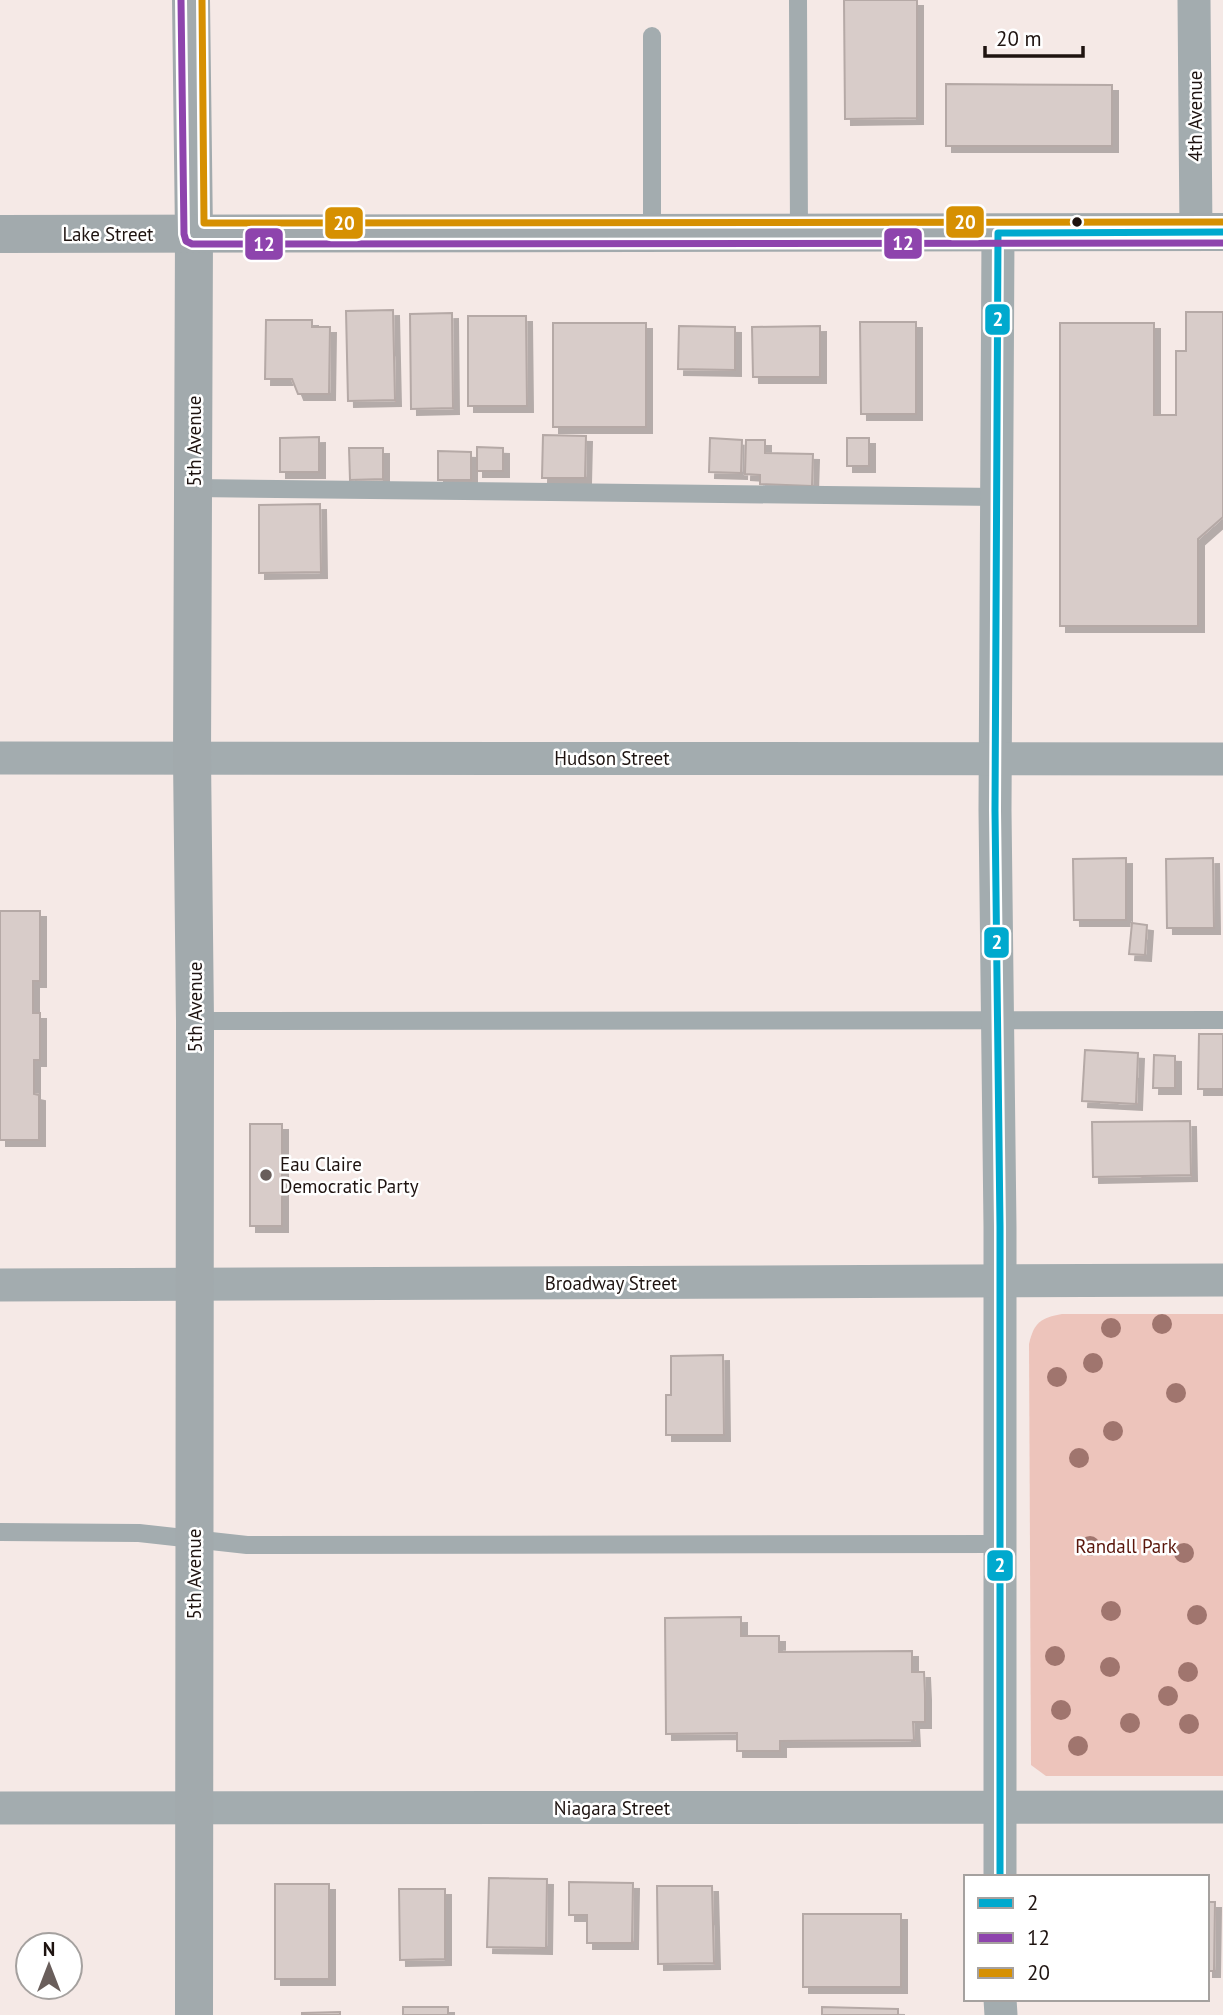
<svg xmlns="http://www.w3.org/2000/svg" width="1223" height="2015" font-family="'PT Sans',sans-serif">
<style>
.green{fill:#edc4bb}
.building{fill:#d8ccc9;stroke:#b5a9a6;stroke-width:2;filter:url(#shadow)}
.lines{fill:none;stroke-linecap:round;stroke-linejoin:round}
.lane{stroke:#a3acaf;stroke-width:18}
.street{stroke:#a3acaf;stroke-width:33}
.secondary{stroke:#a2aaad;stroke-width:38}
.bus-1-casing{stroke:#fff;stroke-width:12}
.bus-2-casing{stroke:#fff;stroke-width:12}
.bus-3-casing{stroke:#fff;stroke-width:12}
.bus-1{stroke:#00a9ce;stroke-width:7}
.bus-2{stroke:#8e44ad;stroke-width:7}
.bus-3{stroke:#d69002;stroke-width:7}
.tree{fill:#a0756e}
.bus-dot{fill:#1e1310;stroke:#fff;stroke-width:2.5}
.poi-dot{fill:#695e5b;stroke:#fff;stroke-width:2.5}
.labels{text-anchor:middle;stroke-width:5;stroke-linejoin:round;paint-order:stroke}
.street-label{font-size:19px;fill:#1e1310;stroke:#fff}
.poi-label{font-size:19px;fill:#1e1310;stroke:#fff;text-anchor:start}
.park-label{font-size:19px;fill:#5a160b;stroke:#fff}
.line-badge{stroke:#fff;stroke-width:2.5}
.badge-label{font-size:19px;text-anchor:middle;font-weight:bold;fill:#fff}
</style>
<defs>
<filter id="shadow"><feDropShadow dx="6" dy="6" stdDeviation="0" flood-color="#0004"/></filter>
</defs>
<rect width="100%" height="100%" fill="#f5e9e6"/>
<path class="green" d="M1062,1314H1223V1776H1046L1031,1765L1029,1344C1034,1322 1041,1318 1062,1314Z"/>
<g class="building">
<path d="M844,0H917V118L845,119Z"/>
<path d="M946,84L1112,85V146H946Z"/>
<path d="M393,310L395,400L348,401L346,311Z"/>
<path d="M1186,312H1223V517L1198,539V626H1060V323H1154V415H1176V351H1186Z"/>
<path d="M452,313L453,408L411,409L410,314Z"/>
<path d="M468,316H526L527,406H468Z"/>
<path d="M266,320H312V327H330L329,394H298L292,379H265Z"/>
<path d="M860,322H916V414H861Z"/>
<rect x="553" y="323" width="93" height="104"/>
<path d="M679,326L735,327V370L678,369Z"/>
<path d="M820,326V377H753L752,327Z"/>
<path d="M543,435L586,436L585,478H542Z"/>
<path d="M319,437V472H280V438Z"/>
<path d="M710,438L742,440L741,473L709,472Z"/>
<rect x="847" y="438" width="22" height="28"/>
<path d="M746,440H765V453L813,454L812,486L760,484V475L745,474Z"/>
<path d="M477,447L503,448V471H477Z"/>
<path d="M349,448H383V479L350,480Z"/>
<path d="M438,451L471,452V480H438Z"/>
<path d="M320,504L321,572L259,573V505Z"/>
<path d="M1126,858V920H1074L1073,859Z"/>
<path d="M1213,858L1214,928H1167L1166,859Z"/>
<path d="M0,911H40V981H33V1013H40V1060H34V1094L39,1095V1140H0Z"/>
<path d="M1132,923L1147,925L1145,955L1129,954Z"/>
<path d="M1199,1034H1223V1089H1198Z"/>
<path d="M1085,1050L1138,1053L1136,1104L1082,1101Z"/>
<path d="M1154,1055L1175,1056V1088H1153Z"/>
<path d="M1190,1121L1191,1175L1093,1177L1092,1122Z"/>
<rect x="250" y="1124" width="32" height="102"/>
<path d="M723,1355L724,1435H666V1395H671V1356Z"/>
<path d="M741,1617V1636H779V1652L912,1651V1672H924L925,1694V1722H913L914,1740L780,1741V1751H737V1733L666,1734L665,1618Z"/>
<path d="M489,1878L547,1879L546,1948L487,1947Z"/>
<path d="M569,1882L633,1883L632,1943H587V1915H569Z"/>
<rect x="275" y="1884" width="54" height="95"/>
<path d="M657,1886H712L714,1963L658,1964Z"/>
<path d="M399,1889H445V1959L400,1960Z"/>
<path d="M1207,1902H1215L1214,1971H1207Z"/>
<rect x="803" y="1914" width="98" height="73"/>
<rect x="403" y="2007" width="45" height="8"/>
<path d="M822,2007L898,2009V2015H822Z"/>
<path d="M340,2012V2015H302V2013Z"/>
</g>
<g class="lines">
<g class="lane">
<path d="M798,0L799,233"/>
<path d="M652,234V36"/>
<path d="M194,488L998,497"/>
<path d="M195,1021L1223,1020"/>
<path d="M0,1532L139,1533L247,1545L1000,1544"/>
</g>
<g class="street">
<path d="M1194,0L1196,232"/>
<path d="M998,233L995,810L1000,1227V1877"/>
<path d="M0,758L1223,759"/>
<path d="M0,1285L1223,1280"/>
<path d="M0,1808L1223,1807"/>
<path d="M1000,1999L1001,2015"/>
</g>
<g class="secondary">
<path d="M191,0L194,234L192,758L195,1021L194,2015"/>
<path d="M0,234L1223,232"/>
</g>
<g class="bus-1-casing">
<path id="bus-1" d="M1000,1877V1227L995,810L998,233L1223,232"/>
</g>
<g class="bus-2-casing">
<path id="bus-2" d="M181,0L184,234L186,241L192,244L1223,243"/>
</g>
<g class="bus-3-casing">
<path id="bus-3" d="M202,0L204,223L1223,222"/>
</g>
<use href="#bus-1" class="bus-1"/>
<use href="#bus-2" class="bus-2"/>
<use href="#bus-3" class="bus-3"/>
</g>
<g class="tree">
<circle cx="1162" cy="1324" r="10"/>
<circle cx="1111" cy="1328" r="10"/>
<circle cx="1093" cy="1363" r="10"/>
<circle cx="1057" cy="1377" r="10"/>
<circle cx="1176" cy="1393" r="10"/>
<circle cx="1113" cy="1431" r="10"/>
<circle cx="1079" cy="1458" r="10"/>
<circle cx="1090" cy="1546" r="10"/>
<circle cx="1184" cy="1553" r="10"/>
<circle cx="1111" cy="1611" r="10"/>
<circle cx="1197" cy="1615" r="10"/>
<circle cx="1055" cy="1656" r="10"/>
<circle cx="1110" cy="1667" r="10"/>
<circle cx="1188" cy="1672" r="10"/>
<circle cx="1168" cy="1696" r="10"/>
<circle cx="1061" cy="1710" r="10"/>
<circle cx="1130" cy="1723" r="10"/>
<circle cx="1189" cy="1724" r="10"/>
<circle cx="1078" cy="1746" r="10"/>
</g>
<circle class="bus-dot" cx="1077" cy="222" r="6"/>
<circle class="poi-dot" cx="266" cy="1175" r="7"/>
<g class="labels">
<g class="street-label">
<text transform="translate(1195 116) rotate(-90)" y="7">4th Avenue</text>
<text x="108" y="241">Lake Street</text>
<text transform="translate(194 441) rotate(-90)" y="7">5th Avenue</text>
<text x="612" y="765">Hudson Street</text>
<text transform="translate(195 1007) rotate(-90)" y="7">5th Avenue</text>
<text x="611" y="1290">Broadway Street</text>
<text transform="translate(194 1574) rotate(-90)" y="7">5th Avenue</text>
<text x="612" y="1815">Niagara Street</text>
</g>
<g class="poi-label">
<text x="280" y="1171">Eau Claire<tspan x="280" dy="22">Democratic Party</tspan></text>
</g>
<g class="park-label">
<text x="1126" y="1553">Randall Park</text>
</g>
</g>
<g class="line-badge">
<rect x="945" y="205" width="40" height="34" rx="7" fill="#d69002"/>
<rect x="324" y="206" width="40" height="34" rx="7" fill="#d69002"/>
<rect x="883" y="227" width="40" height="33" rx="7" fill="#8e44ad"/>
<rect x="244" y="227" width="40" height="34" rx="7" fill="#8e44ad"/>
<rect x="984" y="303" width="27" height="33" rx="7" fill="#00a9ce"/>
<rect x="983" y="926" width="27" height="33" rx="7" fill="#00a9ce"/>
<rect x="986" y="1549" width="28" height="33" rx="7" fill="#00a9ce"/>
</g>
<g class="badge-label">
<text x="965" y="229">20</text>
<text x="344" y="230">20</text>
<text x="903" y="250">12</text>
<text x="264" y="251">12</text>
<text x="998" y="326">2</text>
<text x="997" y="949">2</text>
<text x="1000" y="1572">2</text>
</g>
<rect x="964" y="1875" width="245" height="126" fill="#ffffff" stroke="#a5a19f" stroke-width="2"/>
<rect x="978" y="1898" width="35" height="10" fill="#00a9ce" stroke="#a5a19f" stroke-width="2"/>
<text x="1027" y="1910" font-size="21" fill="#1e1310">2</text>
<rect x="978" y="1933" width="35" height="10" fill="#8e44ad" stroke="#a5a19f" stroke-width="2"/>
<text x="1027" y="1945" font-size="21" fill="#1e1310">12</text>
<rect x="978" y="1968" width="35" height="10" fill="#d69002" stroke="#a5a19f" stroke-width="2"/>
<text x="1027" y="1980" font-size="21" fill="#1e1310">20</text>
<g transform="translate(49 1966)"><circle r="33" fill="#ffffff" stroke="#a5a19f" stroke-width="2"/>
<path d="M0-5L12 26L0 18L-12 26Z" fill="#695e5b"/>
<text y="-10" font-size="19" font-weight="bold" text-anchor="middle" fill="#1e1310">N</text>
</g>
<path d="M985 46v10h98v-10" fill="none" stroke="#1e1310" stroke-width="3.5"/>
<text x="996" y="46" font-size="21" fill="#1e1310" stroke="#ffffff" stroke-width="5" paint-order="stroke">20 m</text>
</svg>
